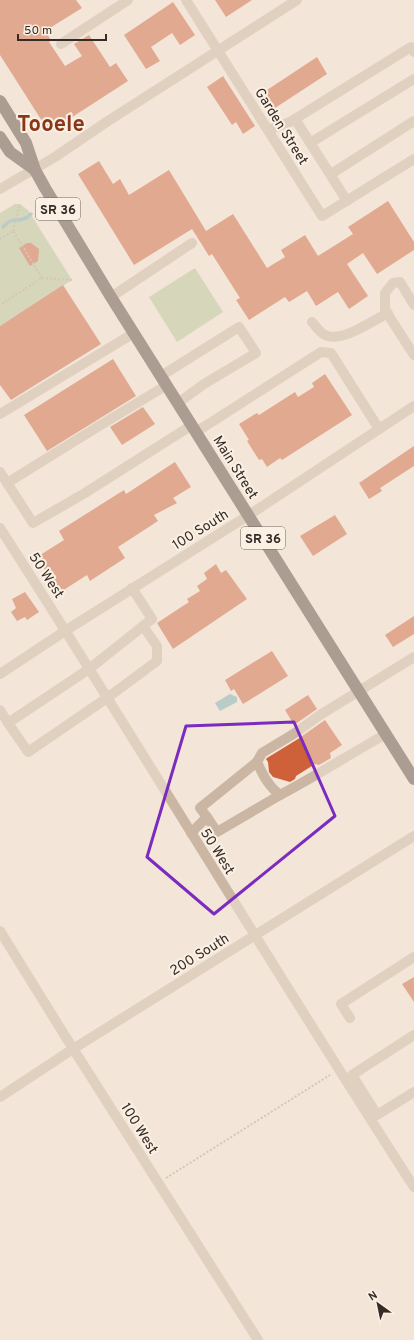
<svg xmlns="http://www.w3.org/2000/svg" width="414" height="1340" font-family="Overpass,sans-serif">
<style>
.green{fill:#b3c397}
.water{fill:#75aeb2}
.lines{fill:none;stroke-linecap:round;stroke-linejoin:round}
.stream{stroke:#75aeb2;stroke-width:3.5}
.building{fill:#ce603a}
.path{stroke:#b7a08d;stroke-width:2;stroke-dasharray:2 2;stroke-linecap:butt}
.minor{stroke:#cbb6a3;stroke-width:10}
.highway{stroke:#57453c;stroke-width:12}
.marked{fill:none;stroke:#7b2cbf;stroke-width:3;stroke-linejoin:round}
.labels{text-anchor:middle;stroke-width:4;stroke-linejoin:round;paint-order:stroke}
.shield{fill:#faf0e4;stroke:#71665f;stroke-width:1}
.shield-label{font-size:13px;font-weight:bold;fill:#362b26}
.street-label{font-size:14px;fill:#362b26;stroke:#faf0e4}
.town-label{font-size:22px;font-weight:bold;fill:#8a3619;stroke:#faf0e4}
</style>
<rect width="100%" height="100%" fill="#f3e6d8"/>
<g class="green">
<path d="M15,204H20L28,210L72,280L0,326V213Z"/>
<path d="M195,268L223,312L177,342L149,297Z"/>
</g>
<path class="water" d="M230,694L237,697V702L220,711L215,703Z"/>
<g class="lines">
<path class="stream" d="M3,227C14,214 19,226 31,214"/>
</g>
<g class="building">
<path d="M0,0H76L82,8L45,31L51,40L49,42L65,66L82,56L74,44L89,35L110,67L116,63L128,81L49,132L0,55Z"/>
<path d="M215,0H252L226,17Z"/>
<path d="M173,2L195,35L180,45L172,33L151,47L160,61L146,69L124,35Z"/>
<path d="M317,57L327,74L272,110L261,94Z"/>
<path d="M223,76L255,126L243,134L236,122L232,125L207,87Z"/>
<path d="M99,161L113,184L120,179L129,195L169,170L206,231L233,214L267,268L285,257L281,250L305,235L318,256L353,234L348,227L388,201L414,242V250L377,274L363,253L347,264L368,296L349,309L338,292L316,306L307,291L289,302L285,297L249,320L236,300L240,298L212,254L209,256L192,229L134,265L78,174Z"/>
<path d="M27,243H31L39,249L38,261L30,266L19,248Z"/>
<path d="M63,285L101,344L11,400L0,385V326Z"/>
<path d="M113,359L136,396L47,451L24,415Z"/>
<path d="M325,374L352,415L282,460L280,458L267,467L262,459L259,460L247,441L249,440L239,424L257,413L259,415L295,392L298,397L314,387L312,383Z"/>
<path d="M143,407L155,424L122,445L110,427Z"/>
<path d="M414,446V466L380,488L382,491L369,499L359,483Z"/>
<path d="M175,462L191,487L173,498L177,503L154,515L158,521L118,547L125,558L90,581L87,575L59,593L37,557L64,540L59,531L124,490L126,494Z"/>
<path d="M335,515L347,534L313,556L300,536Z"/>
<path d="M216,564L221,573L226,570L247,599L173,649L157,623L189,602L187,599L200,591L197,586L207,579L204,573Z"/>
<path d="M25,592L39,612L27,620L25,617L17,621L11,612L16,608L12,599Z"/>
<path d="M414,616V634L393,647L385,635Z"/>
<path d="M272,651L288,676L243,704L234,689L231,691L225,680Z"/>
<path d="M308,695L317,709L294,725L285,710Z"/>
<path d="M325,720L342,745L330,753L331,758L319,765L315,764L296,776L295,779L290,782L273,777L269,772L268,762L266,759L267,758L298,739Z"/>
<path d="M414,977V1002L402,984Z"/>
</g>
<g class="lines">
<g class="path">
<path d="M13,231L20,204"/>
<path d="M0,239L13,231L42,278L0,305"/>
<path d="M42,278L72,280"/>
<path d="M166,1178L330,1075"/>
</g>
<g class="minor">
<path d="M186,0L322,216L414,159"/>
<path d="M61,44L128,0"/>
<path d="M295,119L347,201"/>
<path d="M268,130L290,122L411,47L414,52"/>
<path d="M310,143L414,79"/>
<path d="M331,174L414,121"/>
<path d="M0,189L55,157L108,121L297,0"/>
<path d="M111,297L192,243"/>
<path d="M414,305L400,282L393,283L385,293V310L414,355"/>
<path d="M312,322C316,326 320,333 325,335C342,343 372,321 388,313"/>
<path d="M161,376L239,327L256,353L204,384L178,403"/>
<path d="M0,414L134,333"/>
<path d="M196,432L321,352L331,353L379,429"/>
<path d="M0,472L33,523L85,493L192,425"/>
<path d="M7,483L99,426L167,385"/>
<path d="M0,528C140,746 273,969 414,1187"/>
<path d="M0,674L65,631L249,515L414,406"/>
<path d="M0,710L8,723L89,669L152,619L132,588"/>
<path d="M8,723L28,752L107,698L157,661V646L143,626"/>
<path d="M386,734C350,754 316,776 280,795C268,786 263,775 257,762L262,753L295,733L320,715L414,657"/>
<path d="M207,817L200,808L257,762"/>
<path d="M191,833L207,817L217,832L280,795"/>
<path d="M0,931L67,1039L258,1340"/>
<path d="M350,1018L341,1004L414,957"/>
<path d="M414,1035L352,1075L377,1115L414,1092"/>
<path d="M0,1097L73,1049L414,836"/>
</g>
<g class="highway">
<path d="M0,101L26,143L35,170L45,188L111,297L414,779"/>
<path d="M0,137L10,152L35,170"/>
</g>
</g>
<path d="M0 0H414V1340H0ZM294,722L335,816L214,914L147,857L186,726Z" fill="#f3e6d8" fill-opacity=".55" fill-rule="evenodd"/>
<path class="marked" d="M294,722L335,816L214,914L147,857L186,726Z"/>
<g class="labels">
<g class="shield">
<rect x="36" y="198" width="44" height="22" rx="3"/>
<rect x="241" y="527" width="44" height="22" rx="3"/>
</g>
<g class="shield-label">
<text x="58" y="214">SR 36</text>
<text x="263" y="543">SR 36</text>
</g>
<g class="street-label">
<text transform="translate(282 126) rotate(58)" y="5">Garden Street</text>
<text transform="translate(236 467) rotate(58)" y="5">Main Street</text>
<text transform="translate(200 529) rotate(-32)" y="5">100 South</text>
<text transform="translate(47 575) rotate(57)" y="5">50 West</text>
<text transform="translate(218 851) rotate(58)" y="5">50 West</text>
<text transform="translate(199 954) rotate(-32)" y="5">200 South</text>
<text transform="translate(140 1128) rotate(58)" y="5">100 West</text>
</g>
<g class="town-label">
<text x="51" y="131">Tooele</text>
</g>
</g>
<g transform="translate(378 1304) rotate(327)" stroke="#faf0e4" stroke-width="3" paint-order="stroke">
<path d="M0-3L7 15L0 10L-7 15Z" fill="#362b26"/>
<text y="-6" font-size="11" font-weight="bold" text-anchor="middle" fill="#362b26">N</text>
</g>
<path d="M18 34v6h88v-6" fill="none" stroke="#362b26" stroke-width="2"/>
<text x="24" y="34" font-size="12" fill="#362b26" stroke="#faf0e4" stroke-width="3" paint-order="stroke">50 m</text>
</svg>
